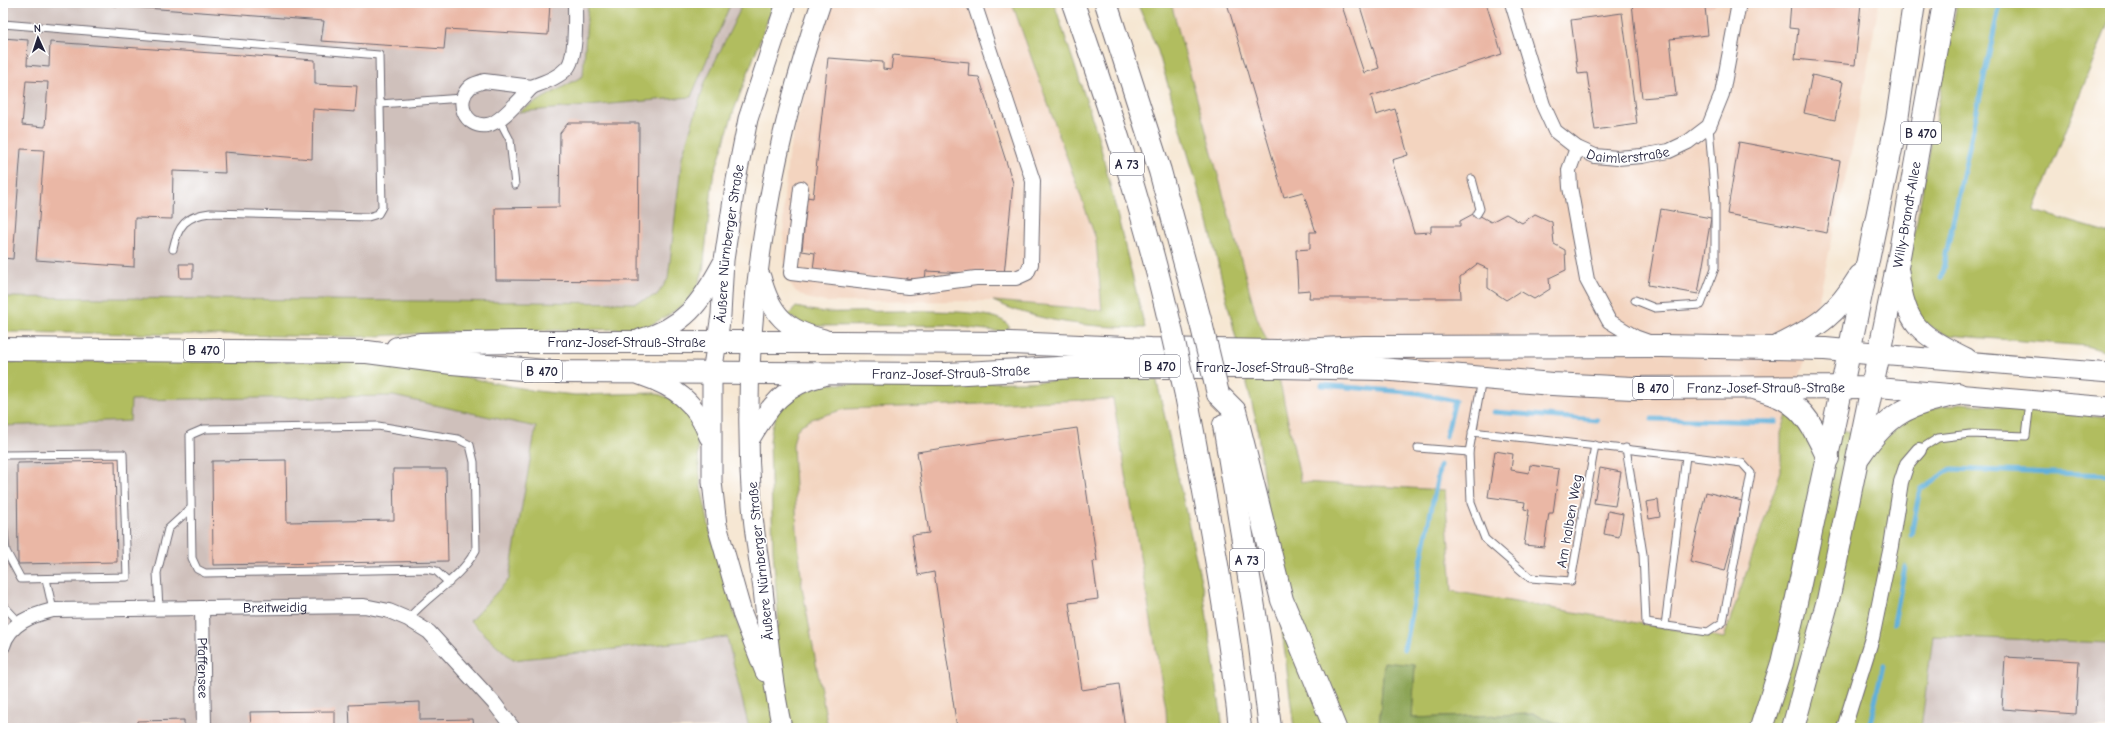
<svg xmlns="http://www.w3.org/2000/svg" width="2113" height="731" font-family="'Comic Neue',sans-serif">
<style>
.built{fill:#f3d4bf}
.industrial{fill:#cfc0bb}
.green{fill:#b1bd5f;stroke:#6a704d}
.forest{fill:#8ca456;stroke:#576348}
.lines{fill:none;stroke-linecap:round;stroke-linejoin:round}
.stream{stroke:#60b0da;stroke-width:5}
.building{fill:#eab7a5;fill-rule:evenodd}
.lane-casing{stroke:#6c6770;stroke-width:9}
.street-casing{stroke:#6c6770;stroke-width:16}
.secondary-casing{stroke:#6c6770;stroke-width:21}
.primary-casing{stroke:#6c6770;stroke-width:24}
.highway-casing{stroke:#6c6770;stroke-width:24}
.lane{stroke:#fff;stroke-width:7}
.street{stroke:#fff;stroke-width:14}
.secondary{stroke:#fff;stroke-width:19}
.primary{stroke:#fff;stroke-width:22}
.highway{stroke:#fff;stroke-width:22}
.highway-bridge-casing{stroke:#6c6770;stroke-width:24;stroke-linecap:butt}
.highway-bridge{stroke:#fff;stroke-width:22}
.labels{text-anchor:middle;stroke-width:3.5;stroke-linejoin:round;paint-order:stroke}
.shield{fill:#fff;stroke:#646476;stroke-width:1}
.shield-label{font-size:13px;font-weight:bold;fill:#22223b}
.street-label{font-size:14px;fill:#22223b;stroke:#fff}
</style>
<rect width="100%" height="100%" fill="#fff"/>
<filter id="ink" filterUnits="userSpaceOnUse"><feTurbulence type="fractalNoise" baseFrequency=".025" numOctaves="2"/><feDisplacementMap in="SourceGraphic" scale="8" xChannelSelector="R" yChannelSelector="G"/><feConvolveMatrix kernelMatrix="1 2 1 2 8 2 1 2 1" color-interpolation-filters="sRGB"/></filter>
<filter id="wash" filterUnits="userSpaceOnUse"><feTurbulence type="fractalNoise" baseFrequency=".012" numOctaves="4" result="noise"/><feDisplacementMap in="SourceGraphic" scale="16" xChannelSelector="R" yChannelSelector="G"/><feGaussianBlur stdDeviation="0.9" result="paint"/><feColorMatrix in="noise" values="0 0 0 0 0 0 0 0 0 0 0 0 0 0 0 0 0 1.4 0 .05"/><feComposite in="paint" operator="in"/></filter>
<g filter="url(#wash)">
<rect width="100%" height="100%" fill="#f6e7d3"/>
<g class="built">
<path d="M833,3H1012L1096,239L1102,310L993,301L825,302L806,298L794,290L786,277L784,256L783,209L788,157L813,60Z"/>
<path d="M1171,3H1879L1857,125L1823,280L1804,363L1781,433V471L1725,638L1452,591L1445,490L1301,482L1275,359L1257,318Z"/>
<path d="M1113,399L1166,708L1167,728H828L802,587L797,530L793,445L796,431L801,425L812,419L845,409Z"/>
</g>
<g class="industrial">
<path d="M3,3H741L739,12L682,157L668,279L657,295L635,303L3,297Z"/>
<path d="M393,396L536,427L509,579L470,622L513,660L727,637L749,728H3V426L129,421L131,400Z"/>
<path d="M1933,636L2110,643V728H1921Z"/>
</g>
<g class="green">
<path d="M588,3H731L691,97L518,112L583,76Z"/>
<path d="M741,3H774L733,113L713,178L703,271L697,288L686,303L667,316L649,326L631,329L447,332L360,337L3,332V297L635,303L657,295L668,279L682,157L705,82L739,12Z"/>
<path d="M1012,3H1054L1098,136L1145,328C1092,327 1041,323 993,301L1102,310L1096,239Z"/>
<path d="M1137,3H1171L1257,318L1275,359L1301,482L1445,490L1452,591L1724,638L1781,471V433L1787,415L1881,442L1916,413L1960,403L2110,417V643L1933,636L1921,728H1571L1533,714L1412,718L1415,665L1384,663L1379,728H1294L1257,425L1209,226L1158,51Z"/>
<path d="M1957,3H2110V19L2034,211L2110,233V353L2087,346L1947,335L1934,329L1922,320L1908,288V269Z"/>
<path d="M796,307C805,309 814,311 823,312C852,314 1001,302 1009,327L1003,332L946,325L813,326L801,323L788,315Z"/>
<path d="M360,361L434,371L536,391L575,395L655,393L669,398L684,410L696,426L701,486L712,540L741,634L779,626L773,551L770,441L772,427L778,411L791,398L825,384L1023,382L1156,377L1203,590L1223,728H1167L1166,708L1113,399L845,409L812,419L801,425L796,431L793,445L797,530L802,587L828,728H749L727,637L513,660L470,621L509,579L536,427L393,396L131,400L130,421L3,426V362Z"/>
</g>
<path class="forest" d="M1384,662L1415,665L1412,718L1533,714L1571,728H1379Z"/>
<g class="lines">
<g class="stream">
<path d="M1941,278L2000,3"/>
<path d="M1322,385L1418,393L1455,401L1446,436"/>
<path d="M1494,412L1597,420"/>
<path d="M1652,419L1776,422"/>
<path d="M1911,535L1920,489L1951,469L2110,475"/>
<path d="M1894,623L1905,567"/>
<path d="M1404,649L1440,465"/>
<path d="M1869,728L1883,665"/>
</g>
</g>
<g id="blocks">
<g class="building">
<path d="M77,3H550L548,35L446,29L444,49L321,41L324,21Z"/>
<path d="M1227,3H1341L1364,73L1379,68L1359,3H1486L1502,54L1371,96L1376,115L1395,109L1408,155L1392,160L1414,233L1431,232V226H1460V221L1475,213L1491,222L1506,214L1522,223L1535,214L1552,222L1554,244L1565,250L1566,270L1549,278L1550,289L1534,299L1520,291L1506,300L1488,288V269L1477,264L1460,277L1461,298H1309L1310,290L1298,291L1296,250L1310,249V232H1316L1303,192L1284,197Z"/>
<path d="M1632,3H1715V6L1705,7L1708,35L1670,39L1676,95L1642,98Z"/>
<path d="M1791,3H1861L1855,65L1795,59L1798,29L1789,28Z"/>
<path d="M1622,13L1637,124L1595,130L1587,73L1578,74L1571,20Z"/>
<path d="M3,38L28,40L27,65L49,67L50,42L315,60V84L357,86L355,112L313,109L312,159L224,152L225,173L173,171L172,219L135,218L134,267L36,260L44,150L21,149L13,259L3,258ZM26,81L48,82L45,127L22,125Z"/>
<path d="M893,55L969,62L968,76L979,77L1013,183L1004,275L926,271L925,281L906,278L905,281L813,270L815,253L802,251L807,197L813,198L828,58L883,62V69L891,70Z"/>
<path d="M1812,75L1843,82L1835,120L1804,113Z"/>
<path d="M568,123H639L638,281L496,280L495,208L559,207L560,133Z"/>
<path d="M1739,142L1840,161L1827,233L1727,214Z"/>
<path d="M1661,209L1711,218L1698,294L1648,285Z"/>
<path d="M179,264H193V278H180Z"/>
<path d="M1077,428L1097,561L1093,562L1098,599L1069,603L1082,690L1119,684L1125,728H957L934,572L918,575L912,535L929,533L917,452Z"/>
<path d="M1495,451L1513,454L1511,470L1529,473L1530,465L1559,469L1553,513H1549L1544,547L1524,545L1529,510L1524,509L1525,502L1488,497Z"/>
<path d="M286,460L287,522L394,520L393,469H446L448,561L213,565L212,461Z"/>
<path d="M115,461L117,562L18,564L17,463Z"/>
<path d="M1600,468L1621,472L1615,506L1594,503Z"/>
<path d="M1706,492L1742,501L1725,571L1690,562Z"/>
<path d="M1658,500L1660,517L1649,519L1646,502Z"/>
<path d="M1608,511L1623,514L1619,537L1604,534Z"/>
<path d="M2005,657L2079,661L2076,714L2002,709Z"/>
<path d="M420,702V720L473,719L474,728H350L349,705Z"/>
<path d="M335,711V728H251L250,712Z"/>
<path d="M184,720V728H137V721Z"/>
</g>
</g>
</g>
<g filter="url(#ink)">
<use href="#blocks" fill-opacity="0" stroke="#6c6770" stroke-width="1"/>
<g class="lines">
<g class="lane-casing">
<g id="lane">
<path d="M3,24L379,55L382,207L378,214L368,217L210,213C186,216 178,225 173,249"/>
<path d="M380,104L462,98"/>
<path d="M499,119L510,140L515,185"/>
<path d="M1472,179L1480,209L1477,214"/>
<path d="M1635,300L1655,308L1701,305L1715,268V203L1709,126"/>
<path d="M1482,379L1469,452L1471,503L1485,539L1530,578L1571,581L1595,445"/>
<path d="M1472,432L1686,456L1665,626"/>
<path d="M1418,448L1469,452"/>
<path d="M1626,448L1643,554L1646,623L1708,632L1723,622L1751,473L1742,463L1686,456"/>
<path d="M1919,450L1938,438L1970,434L2026,436L2030,402"/>
<path d="M3,455L123,454L127,577L21,579L6,551L3,523"/>
<path d="M46,579L53,610"/>
<path d="M3,605L19,622"/>
<path d="M159,608L157,573L168,529L191,508"/>
<path d="M408,619C429,594 460,579 476,550L474,462L470,445L458,439L378,426L204,429L190,435L192,558L197,569L205,573L427,569L436,571L449,583"/>
</g>
</g>
<g class="street-casing">
<g id="street">
<path id="s1" d="M1512,3L1543,105L1555,131L1577,148L1595,156L1617,158L1642,156L1669,151L1688,142L1709,126L1722,94L1739,3"/>
<path d="M484,81L532,87C522,97 500,124 487,125C465,128 454,101 470,87C473,84 480,83 484,81Z"/>
<path d="M532,87C544,82 558,78 567,68C577,57 575,18 575,3"/>
<path d="M1577,148L1569,170L1570,187L1587,280L1609,321L1635,337L1649,342"/>
<path d="M801,188L791,273L908,287L976,278H1016L1027,273L1031,264L1033,181L974,3"/>
<path id="s2" d="M202,608L204,728"/>
<path id="s3" d="M3,646C9,623 33,615 53,610L364,606L389,611L408,619L429,632L494,703L513,728"/>
<path d="M1844,728L1872,638L1891,546L1901,482L1907,464L1919,450"/>
</g>
</g>
<g class="secondary-casing">
<g id="secondary">
<path d="M1899,271C1906,327 1919,334 1967,358"/>
<path d="M761,277C771,315 786,330 824,339"/>
<path d="M640,339C684,327 701,303 722,264"/>
<path d="M1879,354L2110,373"/>
<path d="M640,375C675,387 695,400 709,437"/>
<path d="M1872,387L2110,407"/>
<path d="M750,439C770,406 783,385 824,376"/>
<path id="s4" d="M765,672L742,613L717,525L712,482V373L721,315L724,260L736,180L748,119L786,3"/>
<path d="M782,728C772,682 768,636 763,589C759,561 754,533 752,505C739,336 766,162 821,3"/>
</g>
</g>
<g class="primary-casing">
<g id="primary">
<path d="M1779,346C1819,326 1836,315 1860,276"/>
<path id="s5" d="M397,348L420,344L519,342H837L1009,343L1150,349L1277,351L1364,347L1661,346L1825,349L1879,354"/>
<path id="s6" d="M3,349L367,352L452,363L557,372L947,374L1076,367H1278L1381,369L1552,384L1633,388L1872,387L1898,262L1944,3"/>
<path d="M1842,386L1897,120L1914,3"/>
</g>
</g>
<g class="highway-casing">
<g id="highway">
<path d="M1073,3C1110,110 1146,218 1171,329"/>
<path d="M1106,3L1160,171L1202,327"/>
<path d="M1754,388C1764,391 1775,394 1784,399C1807,411 1817,435 1828,458"/>
<path d="M1218,394L1235,411L1282,600L1335,728"/>
<path d="M1186,395C1207,506 1228,616 1240,728"/>
<path d="M1224,425L1259,638L1270,728"/>
<path d="M1860,455C1888,413 1909,404 1958,394"/>
<path d="M1761,728L1782,663L1795,607L1842,386"/>
<path d="M1793,728L1828,600L1872,387"/>
</g>
</g>
<use href="#lane" class="lane"/>
<use href="#street" class="street"/>
<use href="#secondary" class="secondary"/>
<use href="#primary" class="primary"/>
<use href="#highway" class="highway"/>
<g class="highway-bridge-casing">
<g id="highway-bridge">
<path d="M1202,327L1218,394"/>
<path d="M1171,329L1186,395"/>
</g>
</g>
<use href="#highway-bridge" class="highway-bridge"/>
</g>
</g>
<g class="labels">
<g class="shield">
<rect x="1901" y="122" width="40" height="22" rx="3"/>
<rect x="1110" y="153" width="34" height="22" rx="3"/>
<rect x="184" y="339" width="40" height="22" rx="3"/>
<rect x="1140" y="355" width="40" height="22" rx="3"/>
<rect x="522" y="360" width="40" height="22" rx="3"/>
<rect x="1633" y="377" width="40" height="22" rx="3"/>
<rect x="1230" y="549" width="34" height="22" rx="3"/>
</g>
<g class="shield-label">
<text x="1921" y="138">B 470</text>
<text x="1127" y="169">A 73</text>
<text x="204" y="355">B 470</text>
<text x="1160" y="371">B 470</text>
<text x="542" y="376">B 470</text>
<text x="1653" y="393">B 470</text>
<text x="1247" y="565">A 73</text>
</g>
<g class="street-label">
<text dy="5" stroke="none"><textPath href="#s1" startOffset="216">Daimlerstraße</textPath></text>
<text dy="5" stroke="none"><textPath href="#s6" startOffset="2047">Willy-Brandt-Allee</textPath></text>
<text dy="5" stroke="none"><textPath href="#s4" startOffset="438">Äußere Nürnberger Straße</textPath></text>
<text dy="5" stroke="none"><textPath href="#s5" startOffset="230">Franz-Josef-Strauß-Straße</textPath></text>
<text dy="5" stroke="none"><textPath href="#s6" startOffset="1273">Franz-Josef-Strauß-Straße</textPath></text>
<text dy="5" stroke="none"><textPath href="#s6" startOffset="949">Franz-Josef-Strauß-Straße</textPath></text>
<text dy="5" stroke="none"><textPath href="#s6" startOffset="1765">Franz-Josef-Strauß-Straße</textPath></text>
<text transform="translate(1569 521) rotate(-80)" y="5">Am halben Weg</text>
<text transform="translate(760 561) rotate(-96)" y="5">Äußere Nürnberger Straße</text>
<text dy="5" stroke="none"><textPath href="#s3" startOffset="287">Breitweidig</textPath></text>
<text dy="5" stroke="none"><textPath href="#s2" startOffset="60">Pfaffensee</textPath></text>
</g>
</g>
<rect width="2113" height="731" fill="none" stroke="#fff" stroke-width="16"/>
<g transform="translate(38 38) rotate(357)" stroke="#ffffff" stroke-width="3" paint-order="stroke">
<path d="M0-3L7 15L0 10L-7 15Z" fill="#22223b"/>
<text y="-6" font-size="11" font-weight="bold" text-anchor="middle" fill="#22223b">N</text>
</g>
</svg>
